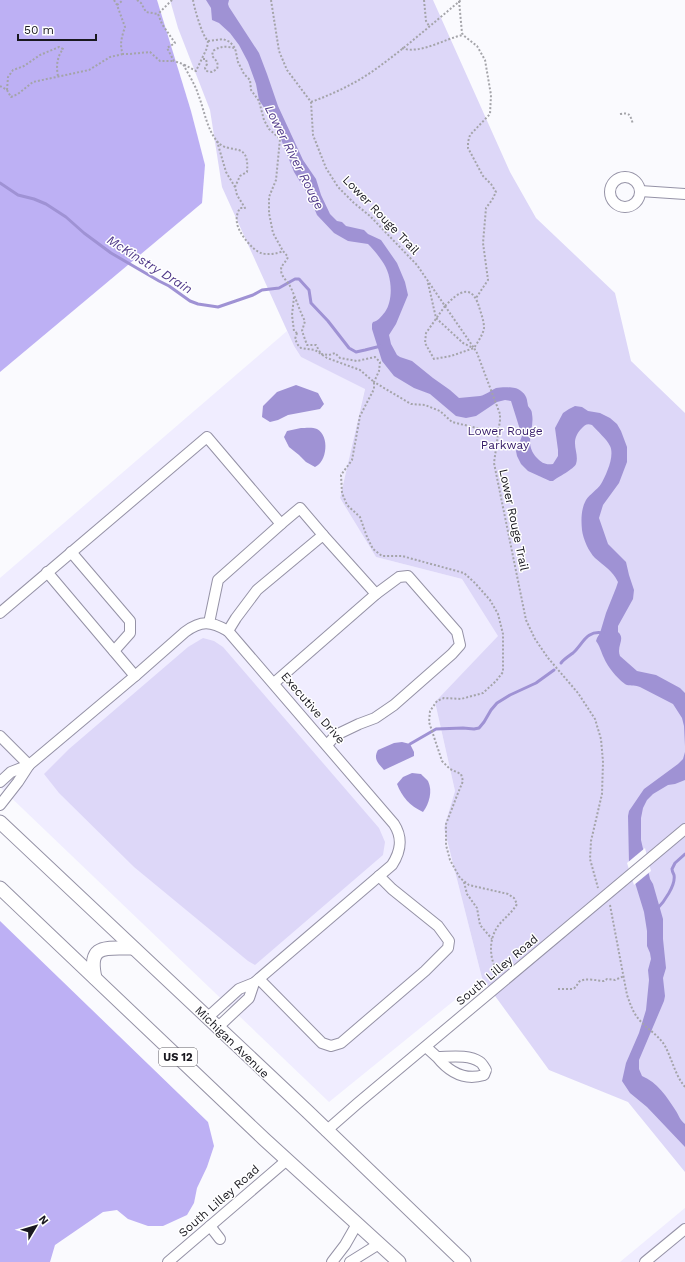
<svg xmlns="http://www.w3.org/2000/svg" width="685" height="1262" font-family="'Work Sans',sans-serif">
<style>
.built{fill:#f0edff}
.green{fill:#ddd7f8}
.forest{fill:#bdb0f4}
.water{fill:#9f92d4}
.pier{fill:#fafafe}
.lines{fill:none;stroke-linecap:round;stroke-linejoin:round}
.stream{stroke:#9f92d4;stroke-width:3}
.minor-casing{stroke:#9592a6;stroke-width:12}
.major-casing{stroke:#9592a6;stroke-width:15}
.path{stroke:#a4a4a9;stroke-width:2;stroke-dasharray:2 2;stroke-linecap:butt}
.minor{stroke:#fff;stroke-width:10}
.major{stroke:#fff;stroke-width:13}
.labels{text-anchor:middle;stroke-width:3;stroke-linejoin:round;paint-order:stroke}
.shield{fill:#fff;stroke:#5e5d62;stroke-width:1}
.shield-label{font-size:11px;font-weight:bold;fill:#19181f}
.street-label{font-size:12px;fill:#19181f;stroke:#fff}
.park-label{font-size:12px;fill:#361c69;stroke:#fff}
.water-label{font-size:13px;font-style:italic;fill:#503989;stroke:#fff}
</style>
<rect width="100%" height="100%" fill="#fafafe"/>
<g class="built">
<path d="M287,331L294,346L301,357L365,388L340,498L376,557L462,579L499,636L435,702L455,791L444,828L482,978L329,1102L0,787V578Z"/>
<path d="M685,1208V1262H620Z"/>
</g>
<g class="green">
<path d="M170,0H433L510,172L536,218L615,293L631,361L685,413V1172L628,1102L549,1070L482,978L444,828L455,791L435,702L498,636L462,579L376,557L340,498L365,389L301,357L294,346L222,187L210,110L178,28Z"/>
<path d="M203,638L214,641L223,647L379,828L385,842L383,855L255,965L248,961L134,867L59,793L44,774L69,749L188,647Z"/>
</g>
<g class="forest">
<path d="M0,0H157L191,111L205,165L202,203L0,372Z"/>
<path d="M0,921L208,1122L214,1146L207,1167L197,1188L194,1203L187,1215L163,1226H148L128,1219L117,1210L103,1212L55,1245L50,1262H0Z"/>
</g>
<g class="water">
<path d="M206,0H229L228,4L229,7L259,53L267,74L278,106L303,160L316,179L321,195L330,214L337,221L342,222L346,226L364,230L368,234L381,240L397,263L405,282L408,295L396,324L389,335L391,344L397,355L400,357L412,361L433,378L450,390L459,398C466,397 473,397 480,396C486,395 491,390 496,388C501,387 510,387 515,388C520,389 526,394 527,400C527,401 528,405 528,406C530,409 532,410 532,414C535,430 523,443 537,458C542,463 545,465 553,464L558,456V450L555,428L563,413L569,409L575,406L582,407L588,411L600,413L610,418L617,424L621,431L627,447V462L619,483L603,505L599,518L608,544L626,562L629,575L634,590L633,599L618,626V632C626,639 616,646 620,656L637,671L656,675L680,688L685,693V746L684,726L682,718L673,704L640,687C636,685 631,686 627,685C619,681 607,666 604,658C601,652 600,646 596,641L597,638L600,633L606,613L616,588L618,582C612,570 604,566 595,558C589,552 583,539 582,530C581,520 581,509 586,500C590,494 597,490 601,484C606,475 615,456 610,446C606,438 598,432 592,425C587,423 585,425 582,428C568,442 580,452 576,464C574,469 558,477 553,481H550L528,471L521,464L517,456L516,451L522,436L511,401L505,400L497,402L476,416L466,418L456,416L430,394L414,388L394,376L382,361L372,329V324L373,322C378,321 381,317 385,312C394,299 392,274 382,261C378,255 373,249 368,244L348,241L334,233L317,215L309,196L294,172L275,124L259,100L256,84L248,62L239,45L230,33L219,23L212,20L211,8Z"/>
<path d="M296,385L318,393L324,404L320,409L288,415L278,420L270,422L262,417L263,406L277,392Z"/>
<path d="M301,428C305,428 313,427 317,429C330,436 327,462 315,467L306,462L299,455L289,447L284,437L287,431Z"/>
<path d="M402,742L410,744L414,752V756L384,770C378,763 373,759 378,750L394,743Z"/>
<path d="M685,752V780L675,784L668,785L653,794L647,800L643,808L641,818V840L650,879L653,884L663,919V939L666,968L663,978L665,996L664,1001L639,1060V1069L642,1076C657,1082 667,1097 676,1111C679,1116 680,1120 685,1124V1147L647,1107L630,1093L622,1081L626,1063L639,1033L646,1010L649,980L648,970L651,959L650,953L647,946V931L644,912L629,863L628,816L629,811L644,789L678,764L683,759Z"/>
<path d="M412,773L421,774C423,776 426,779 428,781C433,791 429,804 423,812C410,806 402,797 397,784L403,777Z"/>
</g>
<path class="pier" d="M645,848L651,871L634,885L627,863Z"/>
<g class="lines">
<g class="stream">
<path d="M0,183L18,195L34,199L46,204L66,217L84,233L111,253L159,281L169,286L190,301L198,304L218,307L253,295L262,290L279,288L295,279H299L309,290L311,303L328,321L349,348L356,352L365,350L381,346"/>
<path d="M561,663C564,659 569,656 573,653C583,644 586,630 603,633"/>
<path d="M410,744L436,729L463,728L474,729L479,728L484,722L491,710L497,703L510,695L536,683L554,670"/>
<path d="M657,909C664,902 676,885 674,875C673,873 672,871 672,869L675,863L685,854"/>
</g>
<g class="minor-casing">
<g id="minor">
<circle cx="625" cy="192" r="15"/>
<path d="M640,191L685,194"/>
<path d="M281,524L300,508L323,535"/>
<path d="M71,552L130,621V633L114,651"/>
<path d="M47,572L135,676"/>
<path d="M0,613L207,437L281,524L218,580L209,623"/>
<path d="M228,631L236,618L257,590L323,535L376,594L399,577L408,576L457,632L460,645L452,654L394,705L375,718L359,724L336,735L327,745"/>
<path d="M274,683L376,594"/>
<path d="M0,736L29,765"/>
<path d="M0,782L11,772L29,765"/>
<path d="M0,805L18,782L29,765L135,676L185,632C201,620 211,621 228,631L394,824C403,838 401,851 392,865L254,983L239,989L207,1018"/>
<path d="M259,979L322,1043L331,1046L341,1043L425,971L448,948L449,941L438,926L392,889L379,876"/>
<path d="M217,1028L249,998L254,983"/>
<path d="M426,1047L437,1057C450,1057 468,1054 480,1062C482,1063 484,1067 486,1070L484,1075C464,1081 449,1072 437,1057"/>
<path d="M326,1131L358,1103L685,829"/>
<path d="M210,1226L220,1239"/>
<path d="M168,1262L287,1160"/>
<path d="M332,1262L345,1245L357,1224"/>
<path d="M350,1262L379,1244"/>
<path d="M645,1262L685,1229"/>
</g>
</g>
<g class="major-casing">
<g id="major">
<path d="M0,822L308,1112L464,1262"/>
<path d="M0,888L264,1139L399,1262"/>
<path d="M95,978C87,942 108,949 133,948"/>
</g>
</g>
<g class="path">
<path d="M114,0L117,5L125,27C122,36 119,45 123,54H129L150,52L160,61H174"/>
<path d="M137,0L141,3L146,12L158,14"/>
<path d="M172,0L158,14L162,24L175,43L167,48L174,61L183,64"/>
<path d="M193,0C194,7 202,36 208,41L207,48L196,71L183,64C188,74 195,84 198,94C204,109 206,126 216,140C228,157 250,138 247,172L240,176L235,187L237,195L245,208H240C237,213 236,218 237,223C238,232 252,250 261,253C267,255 277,254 283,251L288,257C286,262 281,265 281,270C281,276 287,281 290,286C296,298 299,310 305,321L302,331L307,345H316L321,354L329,355L335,353L340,358L357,361L375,357L380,362L379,371L374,382L411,404L425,405L440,411L452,422L477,428L498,435"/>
<path d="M271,0L279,51L287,70L311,102L313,135L326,168L338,187L354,203L370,216L417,265L445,306C460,290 473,283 480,310C482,316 484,322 484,328C483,335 477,343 474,348L477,353L500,414V420L494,463L526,620L535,639L548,658L578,693L595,719L601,739L603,762L602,794L591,841L590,859L598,888"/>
<path d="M424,0L426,21L429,26"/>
<path d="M459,1L462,33L463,35L477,46L485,60L491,95L490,114L470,135L468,142V148L483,176L491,184L496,192L492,200L486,208L483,243L488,280L476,298"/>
<path d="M117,5L123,0"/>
<path d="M208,41L223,39L230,42L235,48L238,62L244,74L250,80L251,90L259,101L264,120L269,129L280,139L276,180L269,197V213L273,233L283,251"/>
<path d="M402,48C420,55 446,38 463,35"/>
<path d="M203,59H206L207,64L205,68L206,71L212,72L217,69C219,63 216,60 212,56L213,51C220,46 226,46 234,48"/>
<path d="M0,86L7,90L11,97L18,94L33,82L89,70L110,57L123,54"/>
<path d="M7,90L8,77L13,70L24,66L40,55L59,47L63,49C57,57 56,66 58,76"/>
<path d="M311,102C333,94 354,84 373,71C404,49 432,24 461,0"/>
<path d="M620,114C630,112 630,115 633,124"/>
<path d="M217,141L226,172L235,187"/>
<path d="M428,283L436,318L463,343L473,348"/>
<path d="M294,297L292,315L294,331L297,333"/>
<path d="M445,306L474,348L451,356L434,359L425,343L426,333Z"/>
<path d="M297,333L295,339L298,345L301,348L315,350L327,358L360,370L374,382V389L360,416L352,460L341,475L342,493L347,505L360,517L367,537L373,549L382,556H402L464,573L475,583L490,600L498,614L503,634V672L496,681L483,693L461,699L444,698L437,701L430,711L429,722L442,761L450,769L461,774L463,781L458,793L446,824V845L450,860L460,878L469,885L508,894L514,898L517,904C512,913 504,918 498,926C488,940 489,960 499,974"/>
<path d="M464,882L467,894L477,908L480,925L492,939"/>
<path d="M610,905L627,995C630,1003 632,1010 637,1017C645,1028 658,1034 665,1046C672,1059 675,1075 685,1087"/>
<path d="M558,989H573C576,987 577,985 579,982C584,977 599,981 604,981L607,979L615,980L624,976"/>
</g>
<use href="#minor" class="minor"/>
<use href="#major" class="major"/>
</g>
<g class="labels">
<rect class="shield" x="159" y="1048" width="38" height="18" rx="3"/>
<g class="shield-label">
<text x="178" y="1061">US 12</text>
</g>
<g class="street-label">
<text transform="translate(381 215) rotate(46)" y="4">Lower Rouge Trail</text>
<text transform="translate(514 520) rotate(78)" y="4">Lower Rouge Trail</text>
<text transform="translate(313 708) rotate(49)" y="4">Executive Drive</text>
<text transform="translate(497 970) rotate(-40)" y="4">South Lilley Road</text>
<text transform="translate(232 1042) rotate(44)" y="4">Michigan Avenue</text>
<text transform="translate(219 1201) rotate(-41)" y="4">South Lilley Road</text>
</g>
<g class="park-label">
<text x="505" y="435">Lower Rouge<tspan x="505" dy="14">Parkway</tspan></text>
</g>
<g class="water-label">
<text transform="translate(295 157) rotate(63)" y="5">Lower River Rouge</text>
<text transform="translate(150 264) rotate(32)" y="5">McKinstry Drain</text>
</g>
</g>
<g transform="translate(36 1226) rotate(52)" stroke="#ffffff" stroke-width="3" paint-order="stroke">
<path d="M0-3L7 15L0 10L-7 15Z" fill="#19181f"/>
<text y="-6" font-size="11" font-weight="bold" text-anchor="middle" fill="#19181f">N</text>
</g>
<path d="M18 34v6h78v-6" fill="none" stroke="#19181f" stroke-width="2"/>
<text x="24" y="34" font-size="12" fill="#19181f" stroke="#ffffff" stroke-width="3" paint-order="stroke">50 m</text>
</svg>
